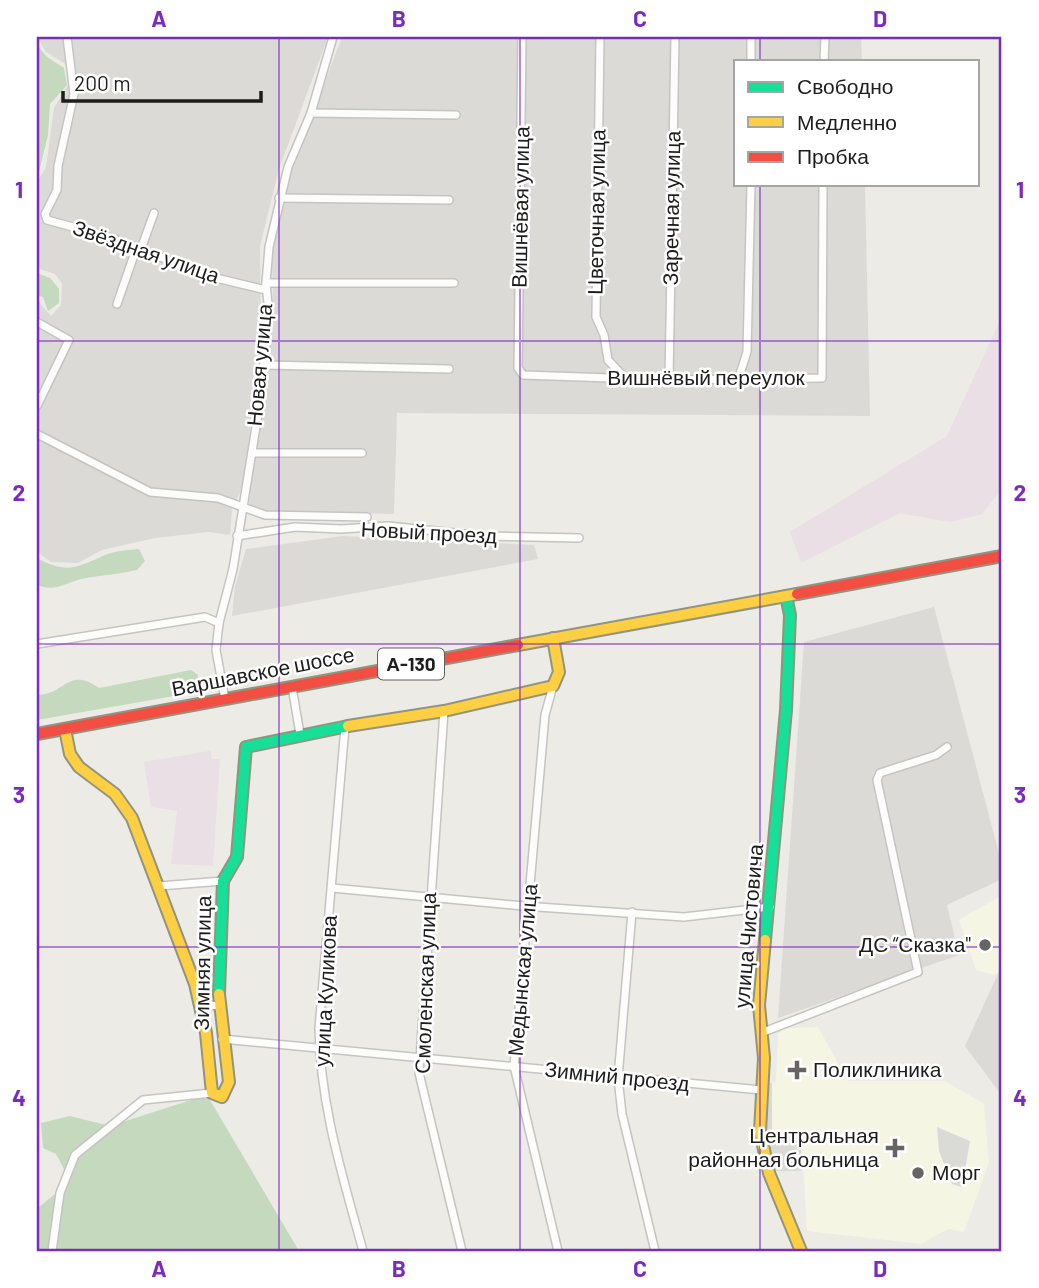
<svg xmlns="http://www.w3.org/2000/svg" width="1039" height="1288" font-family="Barlow,sans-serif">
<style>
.residential{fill:#dbdad7}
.industrial{fill:#e9dfe4}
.education{fill:#f4f5e2}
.forest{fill:#c4d9bd}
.parking{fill:#dadad7}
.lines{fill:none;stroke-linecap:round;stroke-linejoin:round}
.street-casing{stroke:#c4c4c2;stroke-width:10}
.fast-casing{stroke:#91957f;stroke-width:14}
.slow-casing{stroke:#91957f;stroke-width:14}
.jam-casing{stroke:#91957f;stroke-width:14}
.street{stroke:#fcfcfb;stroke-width:7}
.fast{stroke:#16e098;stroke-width:10}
.slow{stroke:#ffcf43;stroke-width:10}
.jam{stroke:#f24e42;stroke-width:10}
.grid{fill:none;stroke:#7b2cbf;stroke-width:2;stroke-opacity:0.55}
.poi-dot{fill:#656563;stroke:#fff;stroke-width:2.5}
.labels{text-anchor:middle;stroke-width:5;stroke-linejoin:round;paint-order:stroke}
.shield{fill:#fff;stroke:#616161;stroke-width:2}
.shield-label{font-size:19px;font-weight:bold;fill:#1d1d1d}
.street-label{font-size:21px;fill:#1d1d1d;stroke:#fff}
.poi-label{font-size:21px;fill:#1d1d1d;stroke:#fff;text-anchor:end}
.neatline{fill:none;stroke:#7b2cbf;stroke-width:2.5}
.grid-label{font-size:23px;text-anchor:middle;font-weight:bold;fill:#7b2cbf}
</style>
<rect width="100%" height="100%" fill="#ecebe6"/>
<g class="residential">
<path d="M37,37H328L279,169L260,246L261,320L253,406L243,486L232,509L230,535L208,532L155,538L102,550L78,563L51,562L37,552V300L51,316L61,305L62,284L55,274L37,268V182L46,167L54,108L69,83L67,65L46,52Z"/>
<path d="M342,37H861L862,61H736V184H865L870,416L397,413L394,514L248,511L273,311L272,261L276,223L292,168Z"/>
<path d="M343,536L534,545L538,559L232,616L235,586L246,549Z"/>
<path d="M934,607L1002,865V879L947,905L959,955L778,1018L804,642Z"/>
<path d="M1002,965V1096L965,1046Z"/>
</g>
<g class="industrial">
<path d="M1002,316V489L982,514L950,522L900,513L801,563L790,532L947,436Z"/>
<path d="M210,751L212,759H220L213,866L171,864L177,811L151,807L144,762Z"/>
</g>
<g class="education">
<path d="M1002,895V970L994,975L976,970L959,920Z"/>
<path d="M818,1027L848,1081H945L984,1104L989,1163L964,1232L948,1229L921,1244L807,1231L801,1132L772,1131V1083L776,1082L778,1034L785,1028Z"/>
</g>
<g class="forest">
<path d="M37,45L47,57L64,68L67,85L50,104L48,135L37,180Z"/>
<path d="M37,273L50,278L59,289V303L48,311L43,297L37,295Z"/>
<path d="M139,549L145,561L137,570C120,574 103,575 86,578C67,581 57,593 37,585V558C66,574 77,568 105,555C115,551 128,550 139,549Z"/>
<path d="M191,670L198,675L197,692L37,720V695C65,695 68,666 99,688Z"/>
<path d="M207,1095L299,1251H56L65,1171L56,1154L43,1148L41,1123L70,1116L110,1126Z"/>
<path d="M56,1193L50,1251H37V1204L39,1207Z"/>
</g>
<g class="parking">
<path d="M765,1083H772V1131L801,1132V1171H775L766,1153L763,1130Z"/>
<path d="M937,1127L970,1141L962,1187L952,1184L939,1151Z"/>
</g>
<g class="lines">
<g class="street-casing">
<g id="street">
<path d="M67,37L74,94L58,166L57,190L45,214L47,220L106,236L212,277L266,290"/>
<path d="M522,37L518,368L523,375L669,380L822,378L823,184"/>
<path d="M600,37L596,317L604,335L608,360L625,378"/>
<path d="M751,37V61"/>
<path d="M824,61L825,37"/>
<path d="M311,113L456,115"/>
<path d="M279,198L449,200"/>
<path d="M266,283H454"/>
<path d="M117,304L134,255L141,249L154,213"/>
<path d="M37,322L69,340L37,406"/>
<path d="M264,365L449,369"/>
<path d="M669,380L675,37"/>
<path d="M738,380L747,352L751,184"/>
<path d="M37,434L150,492L218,498L265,515L367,517"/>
<path d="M252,453H362"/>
<path d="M237,536L295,527L341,529L388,526L484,536L579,538"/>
<path d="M37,644L205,617L219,623"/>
<path d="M553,686L545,715L514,1066L558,1251"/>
<path d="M292,687L300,734"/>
<path d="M225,699L216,650L219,623L233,569L259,408L269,314L266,283L269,247L288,167L311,113L333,37"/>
<path d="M444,711L419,1073L462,1251"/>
<path d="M345,727L319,1028C320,1106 343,1177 363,1251"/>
<path d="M159,886L223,881"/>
<path d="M332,888L523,906L684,917L770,907"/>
<path d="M632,912L618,1078L622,1114L655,1251"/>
<path d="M199,1004L219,1006"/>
<path d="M761,1033L918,972L877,780L880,773L936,755L947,747"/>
<path d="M222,1039L761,1090"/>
<path d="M52,1251L60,1193L75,1155L143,1100L212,1093"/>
</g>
</g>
<g class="fast-casing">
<g id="fast">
<path d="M765,940L786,710L790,615L786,596"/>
<path d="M219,994L223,881L237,857L246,747L348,726"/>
</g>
</g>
<g class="slow-casing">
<g id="slow">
<path d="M518,645L797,594"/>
<path d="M348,726L444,711L553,686L559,672L553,638"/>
<path d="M65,729L70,754L79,767L115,794L132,818L195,984L206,1033L212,1093L222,1097L229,1082L219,994"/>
<path d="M765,940L759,1005L764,1058L760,1131L769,1173L801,1251"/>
</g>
</g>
<g class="jam-casing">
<g id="jam">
<path d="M797,594L1002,556"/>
<path d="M37,734L518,645"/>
</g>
</g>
<use href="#street" class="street"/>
<use href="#fast" class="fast"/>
<use href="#slow" class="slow"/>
<use href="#jam" class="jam"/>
</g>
<path class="grid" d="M279,37V1251M520,37V1251M760,37V61M760,184V1251M37,341H1002M37,644H1002M37,947H1002"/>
<g class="poi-dot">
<circle cx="985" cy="945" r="7"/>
<path d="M793.5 1059.5h7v7h7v7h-7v7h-7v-7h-7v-7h7z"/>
<path d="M891.5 1137.5h7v7h7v7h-7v7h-7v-7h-7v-7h7z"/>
<circle cx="918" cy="1173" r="7"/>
</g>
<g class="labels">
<rect class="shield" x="378" y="648.5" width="66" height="31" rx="5"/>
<g class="shield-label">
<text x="411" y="671">А-130</text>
</g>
<g class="street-label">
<text transform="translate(521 207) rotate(-89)" y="7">Вишнёвая улица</text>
<text transform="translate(672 208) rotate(-89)" y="7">Заречная улица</text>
<text transform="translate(597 212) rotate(-89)" y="7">Цветочная улица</text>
<text transform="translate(146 252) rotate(19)" y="7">Звёздная улица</text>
<text transform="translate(260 365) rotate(-85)" y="7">Новая улица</text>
<text x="706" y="385">Вишнёвый переулок</text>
<text transform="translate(429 533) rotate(3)" y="7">Новый проезд</text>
<text transform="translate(263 672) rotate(-11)" y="7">Варшавское шоссе</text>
<text transform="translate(749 926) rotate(-85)" y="7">улица Чистовича</text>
<text transform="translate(203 963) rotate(-89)" y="7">Зимняя улица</text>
<text transform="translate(523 970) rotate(-85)" y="7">Медынская улица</text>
<text transform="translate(426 983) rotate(-88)" y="7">Смоленская улица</text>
<text transform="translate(326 991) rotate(-87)" y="7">улица Куликова</text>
<text transform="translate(617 1077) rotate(6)" y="7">Зимний проезд</text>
</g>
<g class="poi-label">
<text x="971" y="952">ДС “Сказка"</text>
<text x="813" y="1077" text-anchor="start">Поликлиника</text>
<text x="879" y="1143">Центральная<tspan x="879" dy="24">районная больница</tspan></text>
<text x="932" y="1180" text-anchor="start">Морг</text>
</g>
</g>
<rect width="1039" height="1288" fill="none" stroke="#ffffff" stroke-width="77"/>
<rect x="734" y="60" width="245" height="126" fill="#ffffff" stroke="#a5a5a5" stroke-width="2"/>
<rect x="748" y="82" width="35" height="10" fill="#16e098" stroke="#a5a5a5" stroke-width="2"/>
<text x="797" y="94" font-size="21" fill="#1d1d1d">Свободно</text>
<rect x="748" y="117" width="35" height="10" fill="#ffcf43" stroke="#a5a5a5" stroke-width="2"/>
<text x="797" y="130" font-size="21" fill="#1d1d1d">Медленно</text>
<rect x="748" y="152" width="35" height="10" fill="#f24e42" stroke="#a5a5a5" stroke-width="2"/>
<text x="797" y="164" font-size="21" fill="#1d1d1d">Пробка</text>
<path d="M63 91v10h198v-10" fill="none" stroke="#1d1d1d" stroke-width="3.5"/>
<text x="74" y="91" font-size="21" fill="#1d1d1d" stroke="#ffffff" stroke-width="5" paint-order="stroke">200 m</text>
<rect x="38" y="38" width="962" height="1212" class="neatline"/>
<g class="grid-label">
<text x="159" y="27">A</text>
<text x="399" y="27">B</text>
<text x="640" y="27">C</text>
<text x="880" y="27">D</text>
<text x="19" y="198">1</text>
<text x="1020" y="198">1</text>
<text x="19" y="501">2</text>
<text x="1020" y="501">2</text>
<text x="19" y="803">3</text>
<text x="1020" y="803">3</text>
<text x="19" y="1106">4</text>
<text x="1020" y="1106">4</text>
<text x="159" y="1277">A</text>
<text x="399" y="1277">B</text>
<text x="640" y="1277">C</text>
<text x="880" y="1277">D</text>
</g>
</svg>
